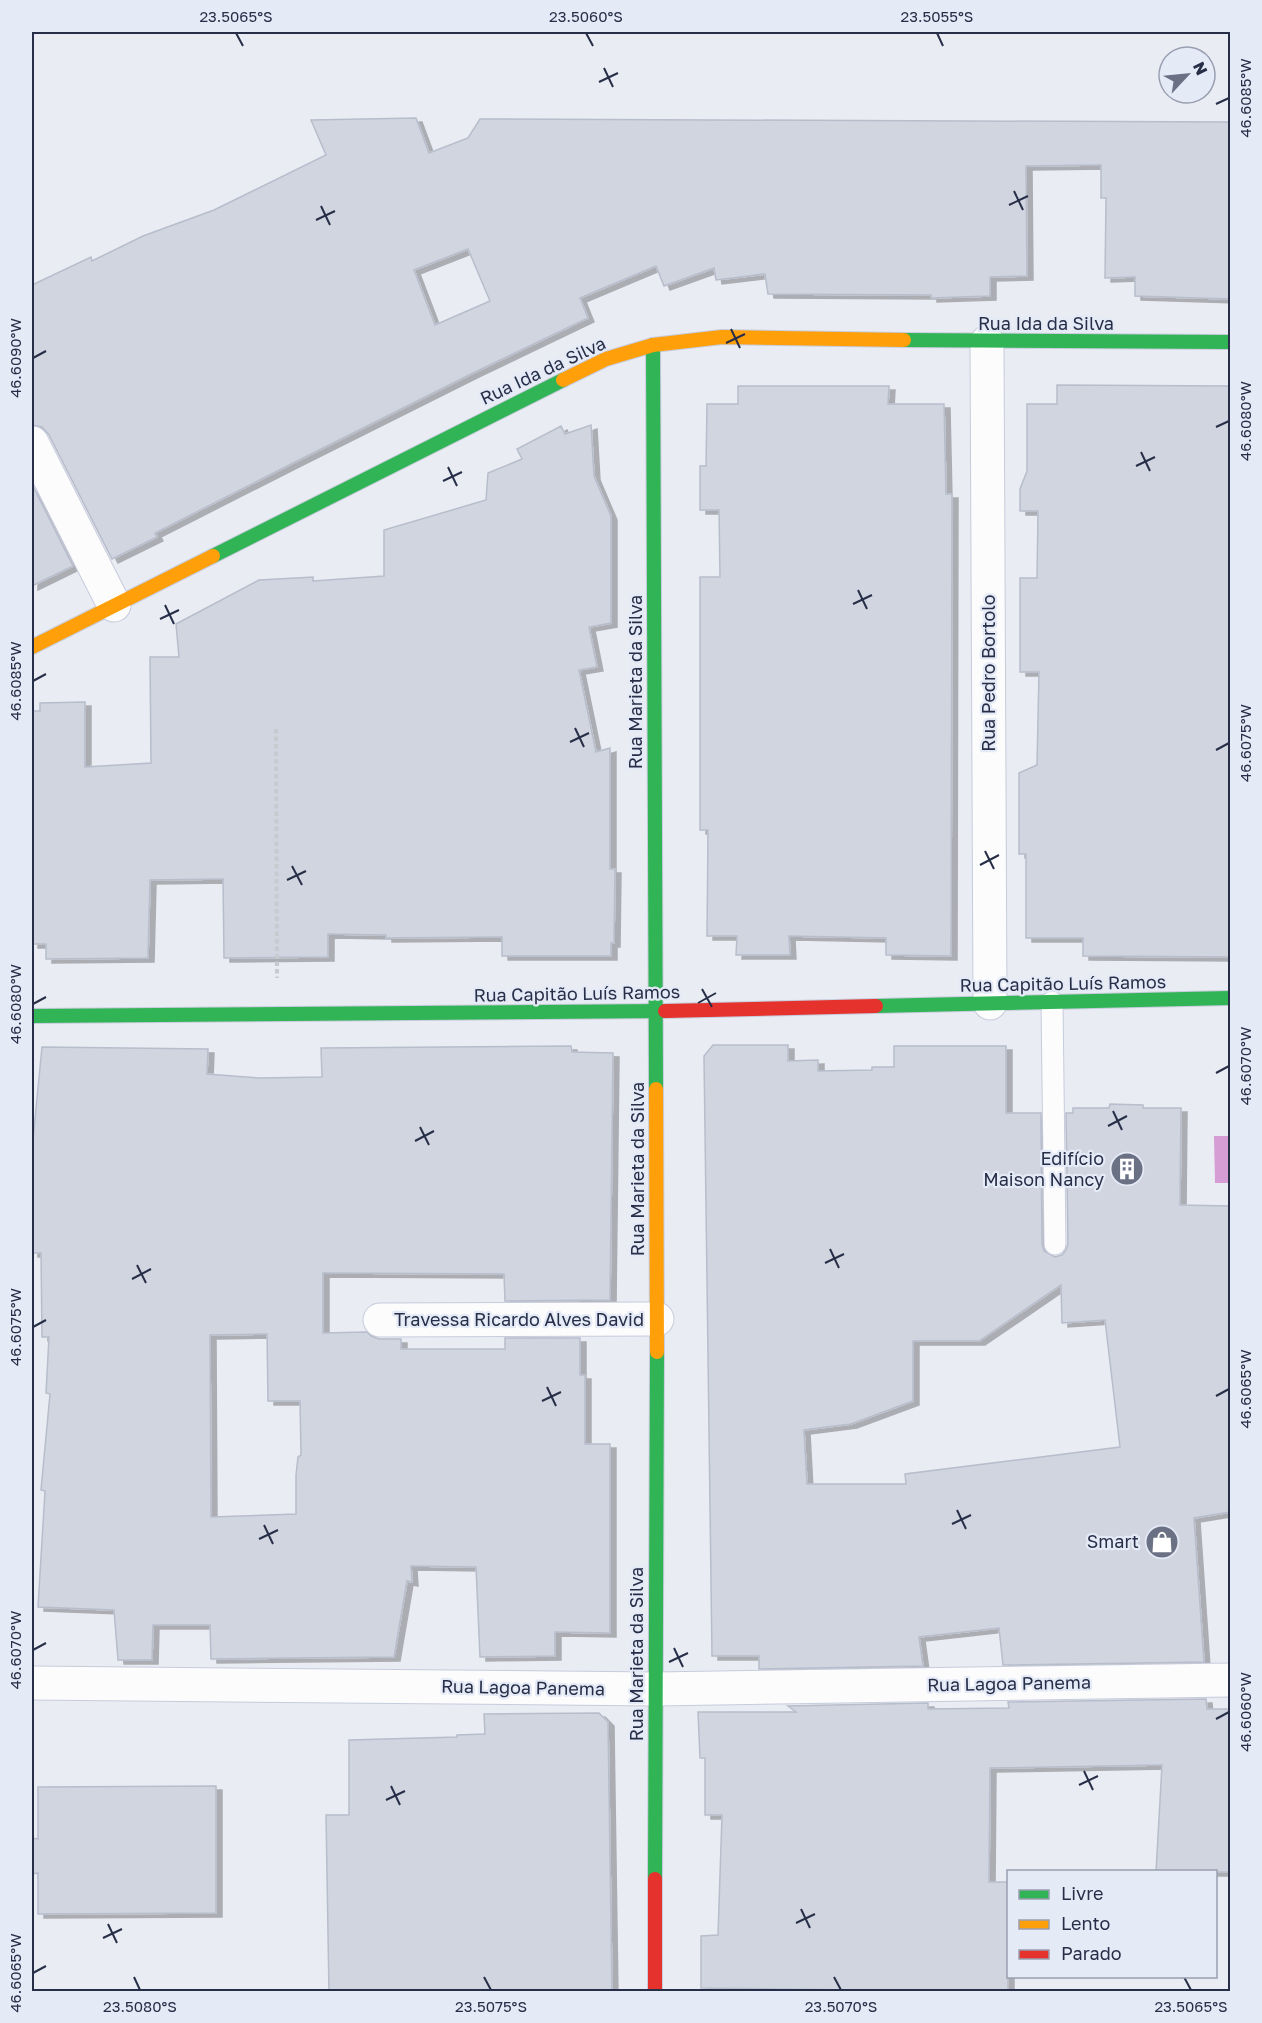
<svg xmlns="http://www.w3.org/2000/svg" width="1262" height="2023" font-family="'Golos Text',sans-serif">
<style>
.water{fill:#d59dd4}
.building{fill:#d0d5e0;stroke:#b8bdcc;stroke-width:1.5;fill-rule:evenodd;filter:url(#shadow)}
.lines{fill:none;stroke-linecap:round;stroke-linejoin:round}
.lane-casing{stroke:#c7ccdc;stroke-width:23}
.street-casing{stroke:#c7ccdc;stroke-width:35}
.fast-casing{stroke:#c7ccdc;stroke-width:16}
.slow-casing{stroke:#c7ccdc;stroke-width:16}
.jam-casing{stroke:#c7ccdc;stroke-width:16}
.path{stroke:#c8cad0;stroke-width:4;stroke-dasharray:4.5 3;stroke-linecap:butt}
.lane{stroke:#fcfcfd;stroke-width:21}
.street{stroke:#fcfcfd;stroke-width:33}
.fast{stroke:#30b455;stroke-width:14}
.slow{stroke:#ff9f0a;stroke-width:14}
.jam{stroke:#e5322d;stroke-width:14}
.ticks{fill:none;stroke:#272f48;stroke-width:2}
.labels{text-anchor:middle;stroke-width:4.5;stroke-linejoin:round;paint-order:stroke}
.street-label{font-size:18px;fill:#272f48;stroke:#e5eaf7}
.poi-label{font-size:18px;fill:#272f48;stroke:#e5eaf7;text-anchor:end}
.neatline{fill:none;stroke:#272f48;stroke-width:2}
.ticks-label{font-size:15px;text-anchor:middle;fill:#272f48}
</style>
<defs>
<filter id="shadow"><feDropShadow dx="6" dy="4" stdDeviation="0" flood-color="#0004"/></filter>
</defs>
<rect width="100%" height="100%" fill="#e9ecf3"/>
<path class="water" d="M1214,1136H1230V1183H1215Z"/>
<g class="building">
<path d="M416,118L429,153L468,138L480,119L1230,122V299L1135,296V277L1105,278L1106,198H1101V165L1026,166L1027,276L990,277V296L931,298V295L768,294L765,274L716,280L714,268L664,286L656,266L580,298L588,318L473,373L295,462L155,533L157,537L112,559L49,435L42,427L32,425V285L91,257L92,261L143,236L214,210L326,155L311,120ZM468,249L490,301L435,325L414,270Z"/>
<path d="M1057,385L1230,386V957L1083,956V938H1026V854H1019V773L1037,765L1039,672H1020V578H1037L1038,511H1020V489L1027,471V404H1057Z"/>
<path d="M738,386H889L888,404H944L946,494H952L951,956L886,955V938L789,936L790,955H736L737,936H707L708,830H700V577H720L719,510H700V466H706L707,404H738Z"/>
<path d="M591,425L594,476L611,516V623L589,627L597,667L579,670L596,752L610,748V869H615L614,943H611V956H502V937L386,938V935L328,934V957L224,958L223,879L150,880L148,958L46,959V944H32V711H40V703L85,702V767L151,763L150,657H179L176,624L259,580L313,577V581L384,576V530L486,500L488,473L522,459L517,449L561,426L565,434Z"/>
<path d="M32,484L73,566L32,586Z"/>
<path d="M713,1045H788V1061L818,1060V1071L872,1070V1067H894V1046H1006V1113H1041L1042,1244L1044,1251L1055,1257L1062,1255L1066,1250L1068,1244L1066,1113H1073V1108H1109L1110,1104L1143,1105V1108H1181L1180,1205L1230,1206V1512L1194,1518L1204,1662L1003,1665L999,1628L919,1637L923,1666L759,1669V1656H712L704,1056ZM1061,1285L1062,1323L1105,1320L1120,1447L905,1474L906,1484H807L804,1430L851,1424L913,1401V1341H979Z"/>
<path d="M571,1046L572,1052L613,1053L610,1300L505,1301L504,1274L323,1273V1333L367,1332L371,1336L379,1339H401V1349H505V1338H580V1375H585V1444H610V1633L555,1632V1656L480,1657L476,1567L411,1566L412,1582L407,1581L394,1657L211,1659L210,1625H153L152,1660H118L114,1610L38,1607L45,1491L41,1490L50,1394L46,1393L49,1337H42L41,1253H32V1150L42,1047L208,1049L207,1074L259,1078L322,1077L321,1048ZM267,1334L268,1401H300L301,1455L298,1457L296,1475V1514L211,1517L210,1335Z"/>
<path d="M1206,1699L1207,1709H1230V1872H1156L1162,1765L990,1768L989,1882H1008V1992L701,1988V1936L718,1935L722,1815H705V1758H700L698,1712H796L788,1706L928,1703V1709L1009,1708L1008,1702Z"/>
<path d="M599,1713L608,1722L612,1992H329L326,1815H349V1740L457,1737V1735L485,1734L484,1714Z"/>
<path d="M216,1786V1913L38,1914V1873L32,1874V1838L38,1839V1787Z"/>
</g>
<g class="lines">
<g class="lane-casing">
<path id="lane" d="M1052,1002L1055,1244"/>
</g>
<g class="street-casing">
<g id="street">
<path d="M987,342L990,1003"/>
<path d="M32,443L114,605"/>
<path d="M380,1320L657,1319"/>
<path d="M32,1683L655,1689L1230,1680"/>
</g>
</g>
<g class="fast-casing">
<g id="fast">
<path d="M904,340L1230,342"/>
<path d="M653,345L656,1089"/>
<path d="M213,556L563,380"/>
<path d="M876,1006L1230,998"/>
<path d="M32,1016L665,1011"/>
<path d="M655,1879L657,1352"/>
</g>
</g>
<g class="slow-casing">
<g id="slow">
<path d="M563,380L606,359L653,345L722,337L904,340"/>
<path d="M32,647L213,556"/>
<path d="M656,1089L657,1352"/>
</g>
</g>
<g class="jam-casing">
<g id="jam">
<path d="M665,1011L876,1006"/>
<path d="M655,1879V1992"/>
</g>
</g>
<path class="path" d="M276,729L277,978"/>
<use href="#lane" class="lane"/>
<use href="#street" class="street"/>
<use href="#fast" class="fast"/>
<use href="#slow" class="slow"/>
<use href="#jam" class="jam"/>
</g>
<path class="ticks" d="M236,33L243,46M586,33L593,46M937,33L943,46M604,68L613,87M599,82L618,73M1216,104L1229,98M1014,191L1023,210M1009,205L1028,196M321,206L330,225M316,220L335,211M731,329L740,348M726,343L745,334M33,358L46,351M1216,427L1229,421M1141,452L1150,471M1136,466L1155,457M448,467L457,486M443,481L462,472M858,590L867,609M853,604L872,595M165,605L174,624M160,619L179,610M33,681L46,674M575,728L584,747M570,742L589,733M1216,750L1229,743M985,851L994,869M980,865L999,855M292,866L302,885M287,880L306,871M702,989L712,1007M698,1003L716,993M33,1004L46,997M1216,1073L1229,1066M1113,1111L1122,1130M1108,1126L1127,1116M420,1127L429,1145M415,1141L434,1131M830,1249L839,1268M825,1263L844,1254M137,1265L146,1283M132,1279L151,1269M33,1327L46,1320M547,1387L556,1406M1216,1396L1229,1389M542,1401L561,1392M957,1510L966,1529M952,1524L971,1515M264,1525L273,1544M259,1539L278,1530M674,1648L683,1667M33,1650L46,1643M669,1662L688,1653M1216,1719L1229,1712M1084,1771L1093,1790M1079,1785L1098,1776M391,1786L400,1805M386,1800L405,1791M801,1909L810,1928M796,1923L815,1914M108,1924L117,1943M103,1938L122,1929M33,1973L46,1966M134,1977L140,1990M484,1977L491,1990M834,1977L841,1990M1184,1977L1191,1990"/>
<defs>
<g id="building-disc" transform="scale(1.725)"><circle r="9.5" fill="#6b7184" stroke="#e5eaf7"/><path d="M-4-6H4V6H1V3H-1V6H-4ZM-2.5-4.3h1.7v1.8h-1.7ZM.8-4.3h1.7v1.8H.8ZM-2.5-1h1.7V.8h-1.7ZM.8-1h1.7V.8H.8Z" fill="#fff"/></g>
<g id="shop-disc" transform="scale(1.725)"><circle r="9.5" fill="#6b7184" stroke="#e5eaf7"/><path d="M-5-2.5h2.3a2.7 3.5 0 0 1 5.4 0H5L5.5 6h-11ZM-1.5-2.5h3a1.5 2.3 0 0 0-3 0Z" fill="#fff"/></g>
</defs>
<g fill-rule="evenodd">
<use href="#building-disc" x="1127" y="1169"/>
<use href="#shop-disc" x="1162" y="1542"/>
</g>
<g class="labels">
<g class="street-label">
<text x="1046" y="330">Rua Ida da Silva</text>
<text transform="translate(543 371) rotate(-25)" y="6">Rua Ida da Silva</text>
<text transform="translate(989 673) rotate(-90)" y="6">Rua Pedro Bortolo</text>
<text transform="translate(636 682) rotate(-90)" y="6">Rua Marieta da Silva</text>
<text transform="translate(1063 984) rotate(-1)" y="6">Rua Capitão Luís Ramos</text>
<text transform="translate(577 994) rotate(-1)" y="6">Rua Capitão Luís Ramos</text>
<text transform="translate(638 1169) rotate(-90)" y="6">Rua Marieta da Silva</text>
<text x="519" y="1326">Travessa Ricardo Alves David</text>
<text transform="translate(637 1654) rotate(-90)" y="6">Rua Marieta da Silva</text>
<text transform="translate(1009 1684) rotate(-1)" y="6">Rua Lagoa Panema</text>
<text transform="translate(523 1688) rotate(1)" y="6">Rua Lagoa Panema</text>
</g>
<g class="poi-label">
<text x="1104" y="1165">Edifício<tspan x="1104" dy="21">Maison Nancy</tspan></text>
<text x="1139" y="1548">Smart</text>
</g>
</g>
<rect width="1262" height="2023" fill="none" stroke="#e5eaf7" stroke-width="66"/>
<rect x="1007" y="1870" width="210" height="108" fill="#e5eaf7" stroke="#999fb1" stroke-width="1.5"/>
<rect x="1019" y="1890" width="30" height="9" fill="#30b455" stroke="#999fb1" stroke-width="1.5"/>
<text x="1061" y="1900" font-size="18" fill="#272f48">Livre</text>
<rect x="1019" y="1920" width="30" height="9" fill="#ff9f0a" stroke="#999fb1" stroke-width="1.5"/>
<text x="1061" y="1930" font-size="18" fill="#272f48">Lento</text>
<rect x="1019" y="1950" width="30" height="9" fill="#e5322d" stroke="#999fb1" stroke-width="1.5"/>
<text x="1061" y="1960" font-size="18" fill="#272f48">Parado</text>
<g transform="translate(1187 75) rotate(64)"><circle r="28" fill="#e5eaf7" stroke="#999fb1" stroke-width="1.5"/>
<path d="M0-4.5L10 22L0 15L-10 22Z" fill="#6b7184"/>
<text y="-9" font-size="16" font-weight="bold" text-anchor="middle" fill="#272f48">N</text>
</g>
<rect x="33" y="33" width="1196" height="1957" class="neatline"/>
<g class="ticks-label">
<text x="236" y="22">23.5065°S</text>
<text x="586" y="22">23.5060°S</text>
<text x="937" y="22">23.5055°S</text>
<text transform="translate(1246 98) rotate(-90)" y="5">46.6085°W</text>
<text transform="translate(16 358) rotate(-90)" y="5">46.6090°W</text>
<text transform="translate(1246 421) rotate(-90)" y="5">46.6080°W</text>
<text transform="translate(16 681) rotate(-90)" y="5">46.6085°W</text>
<text transform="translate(1246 743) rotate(-90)" y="5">46.6075°W</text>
<text transform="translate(16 1004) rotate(-90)" y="5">46.6080°W</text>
<text transform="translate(1246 1066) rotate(-90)" y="5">46.6070°W</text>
<text transform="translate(16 1327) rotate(-90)" y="5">46.6075°W</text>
<text transform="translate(1246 1389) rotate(-90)" y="5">46.6065°W</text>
<text transform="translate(16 1650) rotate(-90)" y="5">46.6070°W</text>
<text transform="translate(1246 1712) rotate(-90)" y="5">46.6060°W</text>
<text transform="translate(16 1973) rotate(-90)" y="5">46.6065°W</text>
<text x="140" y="2012">23.5080°S</text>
<text x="491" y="2012">23.5075°S</text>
<text x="841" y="2012">23.5070°S</text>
<text x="1191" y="2012">23.5065°S</text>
</g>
</svg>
